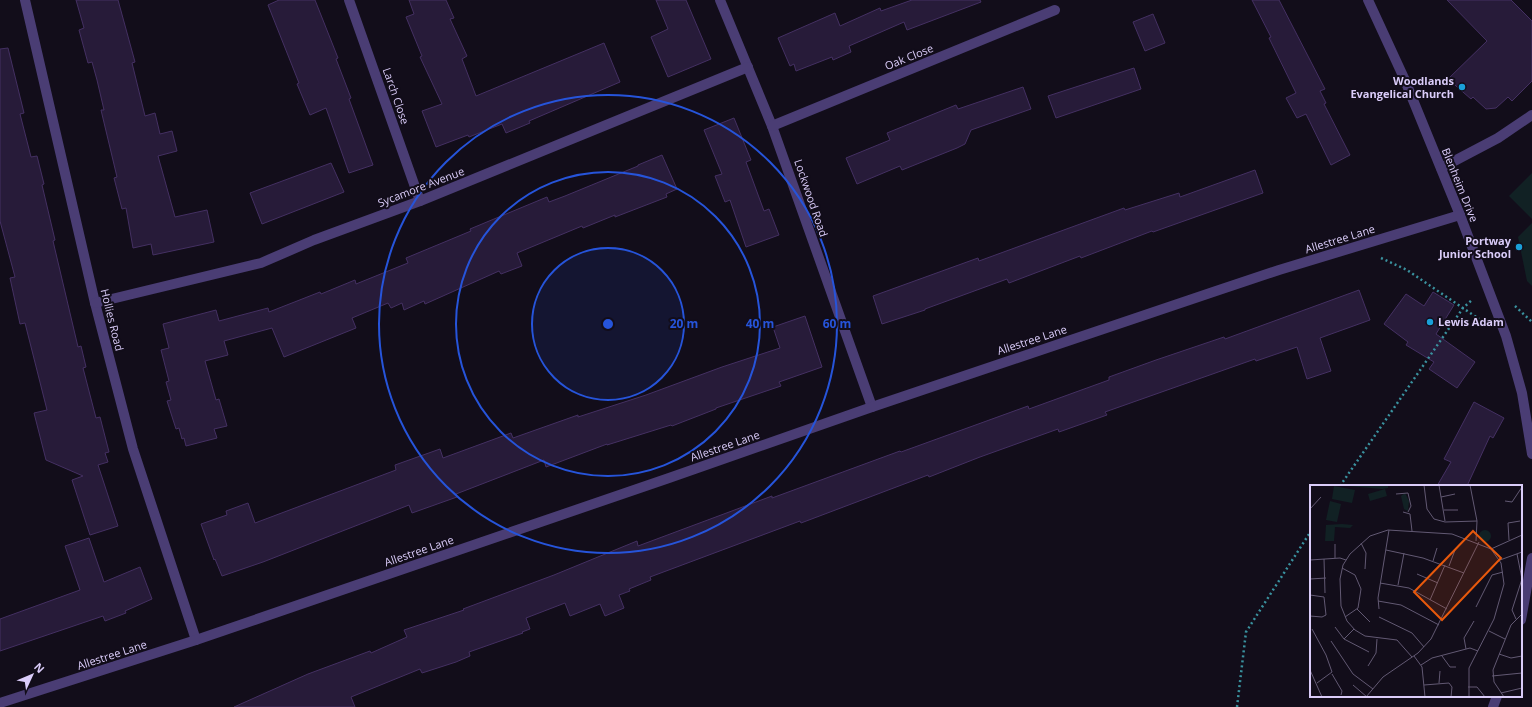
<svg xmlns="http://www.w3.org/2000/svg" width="1532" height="707" font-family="'Open Sans',sans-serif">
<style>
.green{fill:#112124}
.building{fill:#271b39;stroke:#443062}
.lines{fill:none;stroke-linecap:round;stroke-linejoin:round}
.path{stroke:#3a929f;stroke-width:2.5;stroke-dasharray:2 3;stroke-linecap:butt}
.minor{stroke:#4a3d74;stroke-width:10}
.ring{fill:none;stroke:#2654da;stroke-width:2}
.poi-dot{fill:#1aa0d8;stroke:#120d1a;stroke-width:1.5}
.labels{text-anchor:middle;stroke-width:4;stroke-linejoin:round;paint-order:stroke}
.street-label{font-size:11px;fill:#daccf9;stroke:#120d1a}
.poi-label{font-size:11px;font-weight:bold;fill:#daccf9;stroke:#120d1a;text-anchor:end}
.inset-road{fill:none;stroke:#625973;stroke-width:1}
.view{fill:#e8590c;fill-opacity:0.15;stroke:#e8590c;stroke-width:2}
.inset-edge{fill:none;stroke:#daccf9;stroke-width:2}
.centre{fill:#2654da;stroke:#120d1a;stroke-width:2}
.ring-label{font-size:12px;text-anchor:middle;font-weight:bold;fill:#2654da;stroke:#120d1a;stroke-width:4;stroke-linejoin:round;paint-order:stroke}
</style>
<rect width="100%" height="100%" fill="#120d1a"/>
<g class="green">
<path d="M1532,173V219L1509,196Z"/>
<path d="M1532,223V286L1527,281L1518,237Z"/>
</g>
<g class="building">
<path d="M76,0H118L135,62L132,63L145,116L155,113L160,134L172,131L177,151L158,156L175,217L207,210L214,242L153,255L151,244L133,248L126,208L122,209L114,178L117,177L101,110H104L97,80L92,62L88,63L79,30L84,28Z"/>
<path d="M279,0H315L338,58L336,59L351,98L349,99L373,165L349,173L326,108L310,115L297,84L299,83L268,5Z"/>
<path d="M409,0H446L454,18L450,19L467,56L462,59L476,96L604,43L620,82L529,121L530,123L506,133L502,124L469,137L468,135L436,147L422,111L442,104L420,57L422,56L406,17L414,14Z"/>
<path d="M656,0H686L711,59L668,77L651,37L668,29Z"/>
<path d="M912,0H980L981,2L907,30L904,22L849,46L851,52L833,60L832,57L796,71L794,64L790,66L778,38L835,13L840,26L880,8L881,11Z"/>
<path d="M1252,0H1279L1325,89L1320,91L1326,103L1324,104L1350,155L1331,165L1306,114L1297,118L1286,98L1296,93L1269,38L1271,37Z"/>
<path d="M1447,0H1511L1532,21V81L1512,101L1508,97L1496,108L1486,109L1473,97L1471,99L1448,79L1487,41Z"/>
<path d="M1153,14L1165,43L1145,51L1133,22Z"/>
<path d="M8,48L24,113L20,114L31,157L37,156L44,184L42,185L55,240L53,241L78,347L81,346L86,367L83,368L96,418L100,417L109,452L105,453L108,462L98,465L118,526L90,535L72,480L83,476L46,460L34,413L47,410L25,323L20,324L10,278L15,277L0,221V49Z"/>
<path d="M1134,68L1141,89L1056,118L1048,96Z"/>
<path d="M1023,87L1031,109L971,130L965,144L957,148L902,170L900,166L857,184L846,158L890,140L887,133L956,105L958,109Z"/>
<path d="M734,118L751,160L746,162L764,211L769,209L779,235L746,247L730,200L725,202L715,176L722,174L704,130Z"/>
<path d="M662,155L677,189L666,194L667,197L615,217V215L583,228L582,226L517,253L522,266L501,274L499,271L425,304L424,301L404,310L402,303L391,308L388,303L352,318L356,328L284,357L272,328L224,341L228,355L205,361L216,400L219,399L227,426L214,429L217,438L186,446L184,438L182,439L179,428L176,429L167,401L171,400L166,382L169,381L161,350L169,348L163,324L216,310L219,321L268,308L269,312L320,292L321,294L355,280L356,284L408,263L406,258L471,231L470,229L547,197L549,202L565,196L638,166V165Z"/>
<path d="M331,163L344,192L262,224L250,193Z"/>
<path d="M1255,170L1263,193L1153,232L1152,231L1081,258L1080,256L1009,283L1007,279L925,309V310L882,324L873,296L978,258L979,261L1124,208L1125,210L1179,193L1180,197Z"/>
<path d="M1359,290L1370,320L1320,338L1331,371L1307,379L1297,347L1256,361L1255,359L1105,412L1107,415L1059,432L1058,429L980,457L929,477L928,475L801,523L800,521L650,577L651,580L629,589L630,591L619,595L624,608L605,616L600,604L570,616L565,603L526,618L530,629L522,632L523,633L469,652L470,656L456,662L422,673L420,669L351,697L355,707H234L308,674L370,651L371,653L407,637L404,630L464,610L463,609L554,575L637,541L638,546L772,496V498L900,451L901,452L1028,406L1029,409L1109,380V377L1156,360L1224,337L1225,339Z"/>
<path d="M1433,292L1454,305L1436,334L1475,362L1457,388L1429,369L1434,362L1406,345L1408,342L1384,324L1406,294L1424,306Z"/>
<path d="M805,316L822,367L779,382L781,386L716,408V409L672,426L671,425L607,445V444L546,467L544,460L456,494L457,497L412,513L409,505L263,562L222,576L215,559L214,560L201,524L227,515L226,511L248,503L255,523L396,470L395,465L440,449L443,458L511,433L513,438L578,415V417L646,395L722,367L780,348L773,327Z"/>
<path d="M1474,402L1504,418L1493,438L1490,436L1467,486H1437L1451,462L1444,459Z"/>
<path d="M89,538L104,582L140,567L152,599L125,611L126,613L105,621L103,616L0,651V619L80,590L65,546Z"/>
</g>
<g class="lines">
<g class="path">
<path d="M1381,258L1407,270L1479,319"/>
<path d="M1515,306L1532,322"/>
<path d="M1340,486L1463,308L1473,299"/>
<path d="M1237,707L1246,632L1311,531"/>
</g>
<g class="minor">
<path d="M25,0L95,303L133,449L196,640"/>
<path d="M349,0L420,201"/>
<path d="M720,0L772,126L872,407"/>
<path d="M1368,0L1404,78L1460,215L1506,336L1522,393L1532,454"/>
<path d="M772,126L1055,10"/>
<path d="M1441,168L1498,138L1532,115"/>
<path d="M95,303L261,263L314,240L420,201L748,67"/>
<path d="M1521,620L1532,558"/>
<path d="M0,703L196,640L669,478L872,407L1216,291L1279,270L1460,215"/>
<path d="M1493,707L1497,696"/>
</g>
</g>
<circle cx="608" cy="324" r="76" fill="#2654da" fill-opacity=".12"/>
<g class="ring">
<circle cx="608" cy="324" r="76"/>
<circle cx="608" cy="324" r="152"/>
<circle cx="608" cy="324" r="229"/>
</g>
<g class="poi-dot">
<circle cx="1462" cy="87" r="4"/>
<circle cx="1519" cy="247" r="4"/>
<circle cx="1430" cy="322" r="4"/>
</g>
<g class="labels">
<g class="street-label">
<text transform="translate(909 57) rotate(-22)" y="4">Oak Close</text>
<text transform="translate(396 96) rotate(71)" y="4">Larch Close</text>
<text transform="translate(1460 185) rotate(68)" y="4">Blenheim Drive</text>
<text transform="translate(421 187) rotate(-21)" y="4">Sycamore Avenue</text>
<text transform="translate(811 198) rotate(71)" y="4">Lockwood Road</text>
<text transform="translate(1340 239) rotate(-17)" y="4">Allestree Lane</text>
<text transform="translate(112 320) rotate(76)" y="4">Hollies Road</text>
<text transform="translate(1032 340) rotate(-18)" y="4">Allestree Lane</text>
<text transform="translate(725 446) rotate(-19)" y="4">Allestree Lane</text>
<text transform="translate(419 551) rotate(-19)" y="4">Allestree Lane</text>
<text transform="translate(112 655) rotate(-18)" y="4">Allestree Lane</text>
</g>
<g class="poi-label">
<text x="1454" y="85">Woodlands<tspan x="1454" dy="13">Evangelical Church</tspan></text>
<text x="1511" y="245">Portway<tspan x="1511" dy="13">Junior School</tspan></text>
<text x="1438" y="326" text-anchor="start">Lewis Adam</text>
</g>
</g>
<g transform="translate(1310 485)">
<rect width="212" height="212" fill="#120d1a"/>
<path d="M27,0H78V3L72,4ZM24,1L45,5L42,18L22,14ZM75,4L77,11L60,16L58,9ZM95,8L99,16L98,26L94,24L91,11ZM20,16L31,19L27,37L16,35ZM16,40L32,39L43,40L40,43L25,42L24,56H15ZM169 51a6 6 0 1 1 12 0a6 6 0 1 1-12 0Z" fill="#112124"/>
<path class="inset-road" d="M114,0L117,24L124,34L135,37L167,36M129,0L135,36M160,0L167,36L166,56M86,9L98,8L101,21L98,27M131,12L145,9M195,16L202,17L212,2M0,24L11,12M134,25H148M93,27L100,29L102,46M199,55L198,38L210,36M51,58L56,68L55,84M25,59V73M181,64L212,50M76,65L113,73L154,88M14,74L15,108M0,75L30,73L36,75M190,75L212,67M123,76L127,63M139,81L145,65M32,83L45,90L51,104L48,123L35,132M107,89L128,98M0,94L16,93M70,98L99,103L137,124M88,100L94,68M0,110L14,112L16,130L12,132L0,131M120,115L135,80M68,116L91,120L129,140M166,122L182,90L193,87M47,124L60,137M69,124L68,113L79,45M69,132L102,148L114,162M206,134L202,125L212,94L207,69M25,142L34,154L44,144M2,144L16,170L22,187L7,198M179,146L195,154M34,154L59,167M21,156L43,189L63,204M156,164L154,153L164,136M189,169L201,173L212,171M104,171L112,182L115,212M132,171L140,182H146M102,172L87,155L55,151L45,145L37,136L31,121L30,94L33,80L40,69L60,51L78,45L142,49L181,64L191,78L194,99L184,134L159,183V212M111,180L122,173L160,163L168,166M58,181L66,168L67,154M0,185L12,212M22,189L32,206L31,210M182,191L212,188M129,198L130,186M43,200L57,212M114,200L139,198L142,202L141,212M158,202H167L175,212M191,208L212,203M56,212L73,192L108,168L121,154L169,57M194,212L184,197L183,185L201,140L212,129"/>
<path class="view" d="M163,46L191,73L132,135L104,107Z"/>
<rect width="212" height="212" class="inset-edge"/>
</g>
<circle cx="608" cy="324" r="6" class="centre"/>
<g class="ring-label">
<text x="684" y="328">20 m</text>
<text x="760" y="328">40 m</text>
<text x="837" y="328">60 m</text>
</g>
<g transform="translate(32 675) rotate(46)" stroke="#120d1a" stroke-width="3" paint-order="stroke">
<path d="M0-3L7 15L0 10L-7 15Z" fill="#daccf9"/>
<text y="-6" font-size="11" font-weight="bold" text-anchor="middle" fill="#daccf9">N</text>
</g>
</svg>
